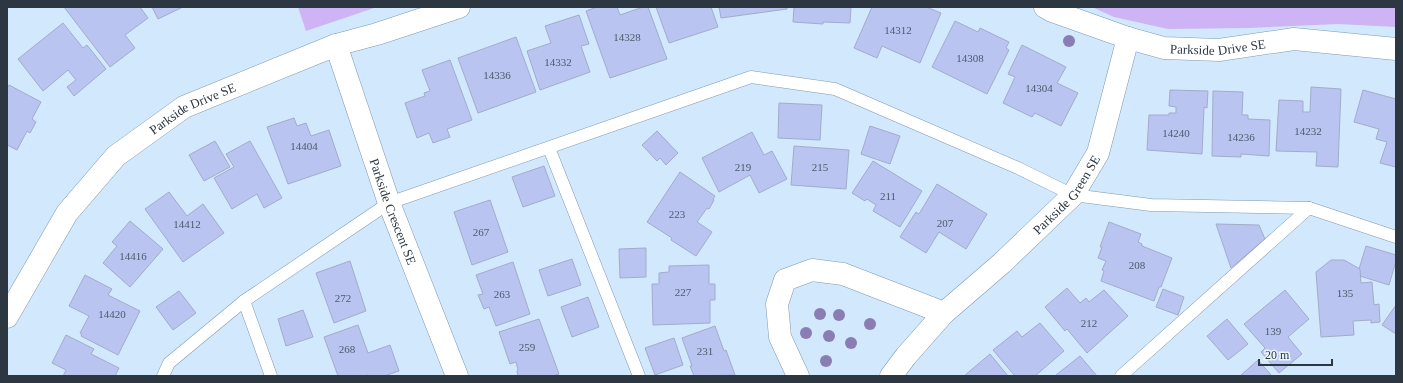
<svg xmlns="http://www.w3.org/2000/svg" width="1403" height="383" font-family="'Times New Roman',serif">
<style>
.green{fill:#ceb4f5}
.building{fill:#b9c4f1;stroke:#a3abcb}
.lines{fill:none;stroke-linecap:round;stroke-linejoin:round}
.service-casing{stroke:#7f9ab3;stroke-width:13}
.minor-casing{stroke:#7f9ab3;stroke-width:23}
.service{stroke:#fff;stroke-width:12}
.minor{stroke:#fff;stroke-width:22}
.tree{fill:#897db4}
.labels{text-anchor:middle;stroke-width:4;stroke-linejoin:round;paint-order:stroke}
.number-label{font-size:11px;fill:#4f5a6d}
.street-label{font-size:13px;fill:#2c3741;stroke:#e8f3fe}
</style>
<rect width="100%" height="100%" fill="#d1e8fd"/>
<g class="green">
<path d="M298,7H377L306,31Z"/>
<path d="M1092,7H1396V27L1338,24L1248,28L1168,29L1114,17Z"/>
</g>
<g class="building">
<path d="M64,7H140L148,18L125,35L135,48L110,67Z"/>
<path d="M152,7H183L158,19Z"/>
<path d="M597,7H617L620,15L643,7H648L667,59L610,78L586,11Z"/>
<path d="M656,7H711L718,27L669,43Z"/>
<path d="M719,7H787V9L721,18Z"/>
<path d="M794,7H851L850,23L823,22V24L793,22Z"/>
<path d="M872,7H926L941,13L920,63L882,46L877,58L854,48Z"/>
<path d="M579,15L589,44L581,46L590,72L540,90L527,51L551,43L545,26Z"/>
<path d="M955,21L978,32L980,28L1009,42L1006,48L1009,50L987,94L932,67Z"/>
<path d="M63,23L83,48L87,45L106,69L74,96L67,87L76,80L68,70L43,91L18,59Z"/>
<path d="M516,37L536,92L478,113L458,58Z"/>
<path d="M1022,45L1066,67L1057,83L1078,93L1061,126L1035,113L1032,117L1003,103L1015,77L1008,74Z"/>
<path d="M450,60L472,120L447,129L450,137L433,143L429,133L417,138L405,103L425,96L424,93L430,91L422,70Z"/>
<path d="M9,85L41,102L32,119L36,122L30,133L27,131L17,150L7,145V88Z"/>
<path d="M1311,87L1341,89L1338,167L1316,166L1317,152L1276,151L1279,100L1303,101V112H1310Z"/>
<path d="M1170,90L1208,91L1207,108L1204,107L1202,154L1147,150L1149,115H1169V113H1176V107L1169,106Z"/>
<path d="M1363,90L1396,99V167L1380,163L1387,142L1376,139L1379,129L1354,122Z"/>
<path d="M1213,91L1243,92L1242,115H1248V119L1270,120L1269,156L1241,154V157L1212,156Z"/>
<path d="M779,103L822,105L820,140L778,138Z"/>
<path d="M294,118L297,126L306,123L311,136L329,130L341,166L288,184L267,127Z"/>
<path d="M870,126L900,136L890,164L861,154Z"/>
<path d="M657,131L678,153L666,165L660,158L657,161L642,145Z"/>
<path d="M752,132L764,155L772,151L787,179L759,193L750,175L719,192L702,158Z"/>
<path d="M215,141L230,167L204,181L189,155Z"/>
<path d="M250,141L282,198L264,208L257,194L232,209L214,178L234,167L226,154Z"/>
<path d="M794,146L849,150L846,189L791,185Z"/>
<path d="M873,161L922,191L900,227L873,211L876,205L867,199L865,201L852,193Z"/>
<path d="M544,166L555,196L523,207L512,177Z"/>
<path d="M680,172L715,196L713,199L714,200L709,209L707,208L697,222L712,232L696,256L671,240L672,238L647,222Z"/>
<path d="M937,184L987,214L966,249L939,232L926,253L900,237L916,212L919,214Z"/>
<path d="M169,192L187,216L203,204L224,233L183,262L145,209Z"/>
<path d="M490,200L508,252L472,265L454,212Z"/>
<path d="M130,221L163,249L130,287L103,263L117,246L112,242Z"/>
<path d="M1109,222L1141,234L1138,242L1142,244V246L1172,258L1161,287H1159L1154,301L1101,281L1104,271L1102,270L1106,261L1098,258L1102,247H1100Z"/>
<path d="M1216,224L1259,225L1265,239L1231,268Z"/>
<path d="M1366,246L1396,255V261L1389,285L1360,276L1359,269Z"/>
<path d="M646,248V277L620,278L619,249Z"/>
<path d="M572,259L581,285L548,296L539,270Z"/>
<path d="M1331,260H1344L1360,269L1361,283L1372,282L1374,305L1379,304L1380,322L1371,323V320L1353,321L1354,335L1321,337L1316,272Z"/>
<path d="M350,261L366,311L334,323L316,273Z"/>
<path d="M513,262L530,314L496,326L489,307L484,309L478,295L483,294L476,275Z"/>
<path d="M709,265V284H715V300H710V323L653,325L652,284H659V273L669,272V266Z"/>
<path d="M85,275L112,289L108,295L140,311L118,355L81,336L82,334L80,333L89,316L69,306Z"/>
<path d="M1067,288L1080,303L1086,298L1089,302L1104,290L1128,316L1087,353L1067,329L1065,331L1045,307Z"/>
<path d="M1163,289L1184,297L1178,315L1156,307Z"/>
<path d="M1285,290L1309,319L1288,337L1302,354L1279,373L1261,352L1265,348L1244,324Z"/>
<path d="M179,291L196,313L173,330L156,307Z"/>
<path d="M588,297L599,327L572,337L561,307Z"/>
<path d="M1396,305V334L1382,325Z"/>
<path d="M303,310L313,337L286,346L278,319Z"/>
<path d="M539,319L559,374L553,376H518L517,371L518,370L516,362L510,364L499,332Z"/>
<path d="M1227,319L1248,344L1228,360L1207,336Z"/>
<path d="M1040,323L1064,351L1035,376H1015L993,350L1017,331L1022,337Z"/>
<path d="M358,325L368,353L390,345L399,371L384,376H369L368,375L364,376H338L324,337Z"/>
<path d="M715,326L724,351L726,350L735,375L694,376L690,366H692L682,338Z"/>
<path d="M66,335L94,349L91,354L119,368L115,376H63L66,370L52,363Z"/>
<path d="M674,338L683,365L655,375L645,348Z"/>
<path d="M990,354L1008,376H964Z"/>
<path d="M1080,356L1097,376H1057L1056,375Z"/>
<path d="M1258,360L1272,376H1240Z"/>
</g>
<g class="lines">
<g class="service-casing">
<g id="service">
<path d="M549,148L639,376"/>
<path d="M244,301L271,376"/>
<path d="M163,376L169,363L244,301L389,203L751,77L835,89L1018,168L1073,195L1151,205L1309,208L1396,237"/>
<path d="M1121,376L1309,208"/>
</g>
</g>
<g class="minor-casing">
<g id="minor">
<path id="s1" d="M1045,7L1052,11L1128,38L1164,48L1219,50L1294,39L1396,49"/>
<path id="s2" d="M336,45L389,203L457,376"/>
<path id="s3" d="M944,313L1002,263L1073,195L1098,153L1128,38"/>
<path id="s4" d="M7,317L67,213L116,156L184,107L336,45L377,34L459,7"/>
<path d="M798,376L780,337L777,304L785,280L812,270L843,274L944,313L906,356L891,376"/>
</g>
</g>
<use href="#service" class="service"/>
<use href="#minor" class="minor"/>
</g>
<g class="tree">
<circle cx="1069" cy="41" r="6"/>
<circle cx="820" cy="314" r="6"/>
<circle cx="839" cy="315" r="6"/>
<circle cx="870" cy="324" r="6"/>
<circle cx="806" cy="333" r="6"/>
<circle cx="829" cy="336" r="6"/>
<circle cx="851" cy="343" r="6"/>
<circle cx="826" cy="361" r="6"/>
</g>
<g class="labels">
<g class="number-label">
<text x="898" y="34">14312</text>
<text x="627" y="41">14328</text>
<text x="970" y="62">14308</text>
<text x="558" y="66">14332</text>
<text x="497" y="79">14336</text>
<text x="1039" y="92">14304</text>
<text x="1308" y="135">14232</text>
<text x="1176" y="137">14240</text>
<text x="1241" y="141">14236</text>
<text x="304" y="150">14404</text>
<text x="743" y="171">219</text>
<text x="820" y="171">215</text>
<text x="888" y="200">211</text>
<text x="677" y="218">223</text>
<text x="945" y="227">207</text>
<text x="187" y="228">14412</text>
<text x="481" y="236">267</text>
<text x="133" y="260">14416</text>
<text x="1137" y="269">208</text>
<text x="683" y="296">227</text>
<text x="1345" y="297">135</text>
<text x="502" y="298">263</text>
<text x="343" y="302">272</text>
<text x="112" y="318">14420</text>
<text x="1089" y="327">212</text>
<text x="1273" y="335">139</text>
<text x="527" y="351">259</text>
<text x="347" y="353">268</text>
<text x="705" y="355">231</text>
</g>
<g class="street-label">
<text dy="5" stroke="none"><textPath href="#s1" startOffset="180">Parkside Drive SE</textPath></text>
<text dy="5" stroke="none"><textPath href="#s4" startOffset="286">Parkside Drive SE</textPath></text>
<text dy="5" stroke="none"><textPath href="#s3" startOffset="171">Parkside Green SE</textPath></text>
<text dy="5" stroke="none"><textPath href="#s2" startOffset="176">Parkside Crescent SE</textPath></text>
</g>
</g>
<rect width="1403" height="383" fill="none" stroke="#2c3741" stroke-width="16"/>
<path d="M1259 359v6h73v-6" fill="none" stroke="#2c3741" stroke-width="2"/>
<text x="1265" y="359" font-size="12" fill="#2c3741" stroke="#e8f3fe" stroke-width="3" paint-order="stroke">20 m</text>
</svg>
